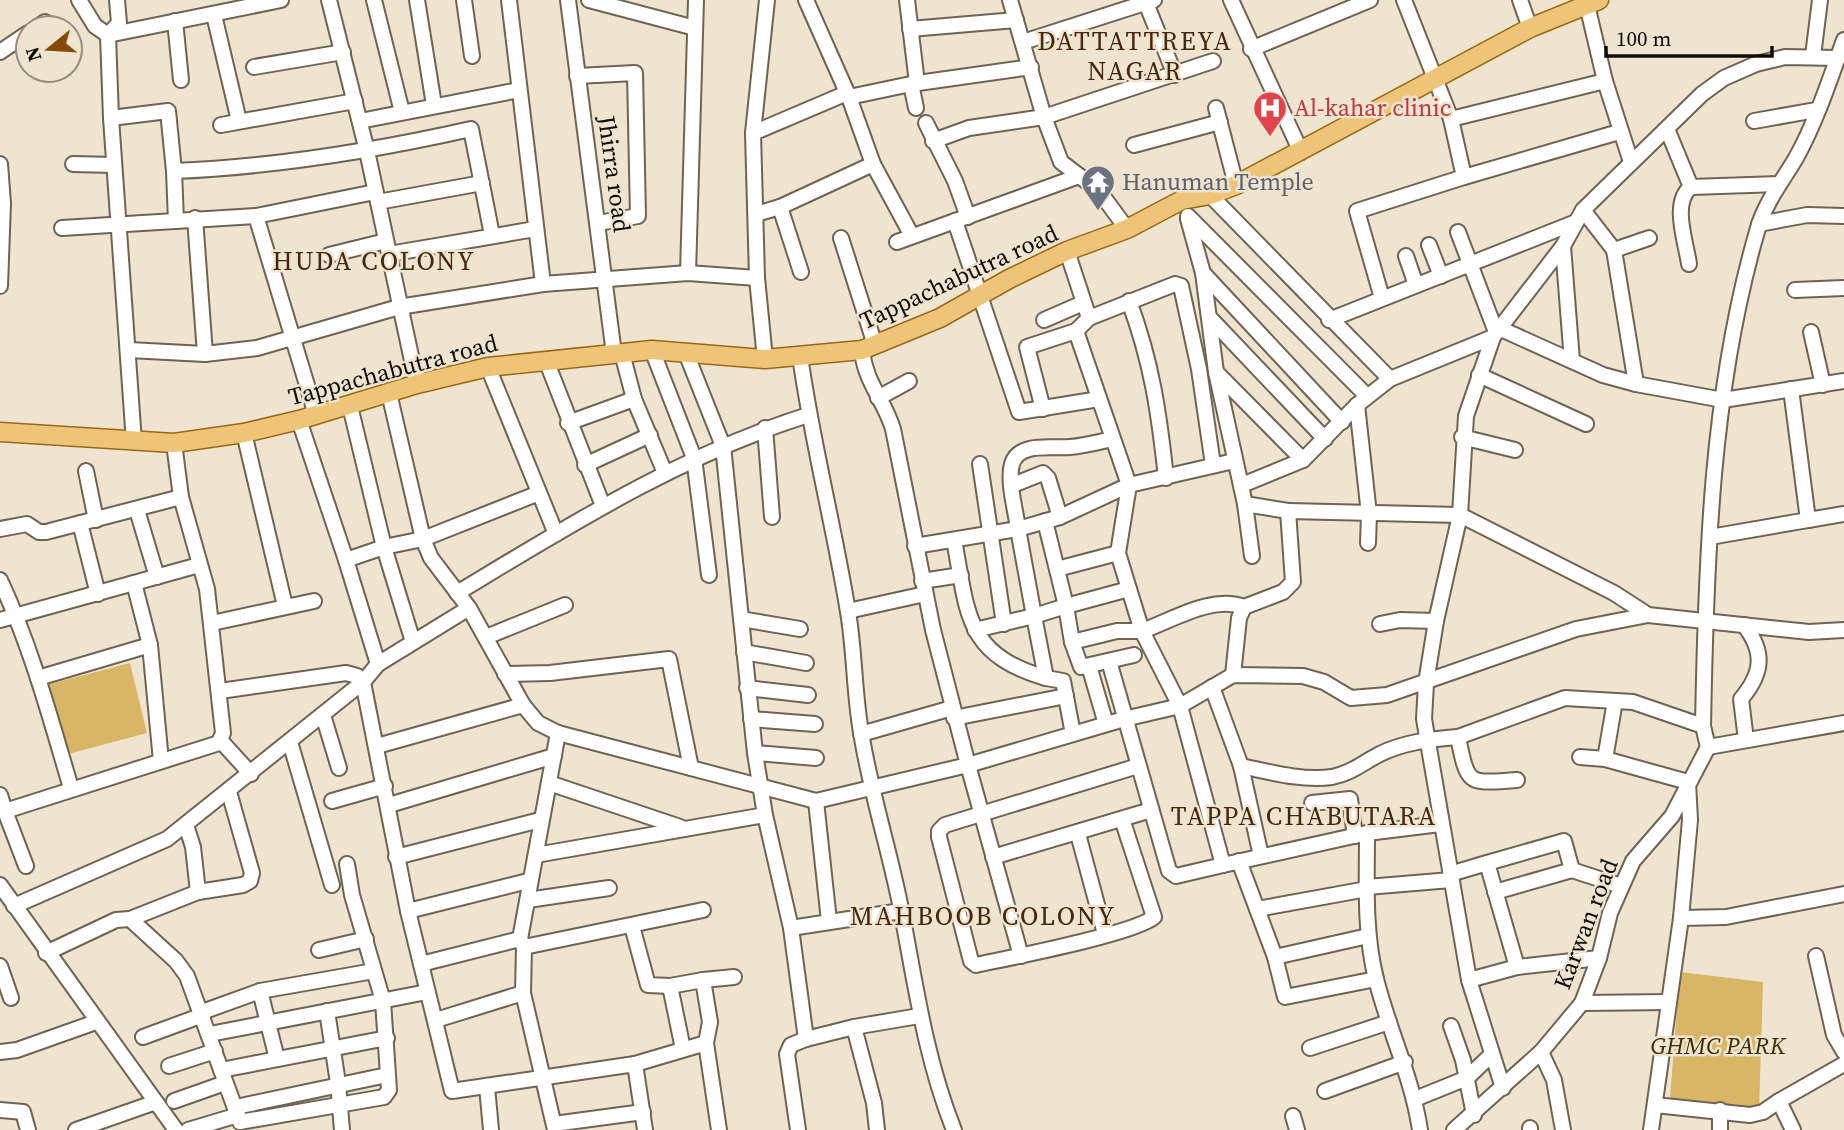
<svg xmlns="http://www.w3.org/2000/svg" width="1844" height="1130" font-family="'Source Serif 4',serif">
<style>
.green{fill:#d9b566}
.lines{fill:none;stroke-linecap:round;stroke-linejoin:round}
.minor-casing{stroke:#6d6452;stroke-width:18}
.major-casing{stroke:#986a16;stroke-width:21}
.minor{stroke:#fff;stroke-width:14}
.major{stroke:#eec478;stroke-width:18}
.labels{text-anchor:middle;stroke-width:5;stroke-linejoin:round;paint-order:stroke}
.health-label{font-size:24px;fill:#be3a42;stroke:#eee4d0;text-anchor:start}
.street-label{font-size:24px;fill:#0f0c06;stroke:#eee4d0}
.worship-label{font-size:24px;fill:#5b616d;stroke:#eee4d0;text-anchor:start}
.park-label{font-size:24px;font-style:italic;fill:#412f02;stroke:#eee4d0}
.neighbourhood-label{font-size:26px;letter-spacing:2px;fill:#45270b;stroke:#eee4d0}
</style>
<rect width="100%" height="100%" fill="#eee4d0"/>
<g class="green">
<path d="M130,663L147,733L68,754L49,690L50,684Z"/>
<path d="M1680,972L1763,982L1759,1110L1670,1098Z"/>
</g>
<g class="lines">
<g class="minor-casing">
<g id="minor">
<path d="M79,0L95,26L108,35L281,0"/>
<path d="M117,0L119,23L108,35L111,118L134,442"/>
<path d="M329,0L367,151L417,384"/>
<path d="M374,0L402,112"/>
<path d="M417,0L434,105"/>
<path d="M464,0L472,56"/>
<path d="M509,0L543,284"/>
<path d="M568,0L614,354"/>
<path d="M589,0L695,28"/>
<path d="M806,0L849,97L911,84L1031,67"/>
<path d="M907,0L917,83"/>
<path d="M1010,0L1044,117L1061,162L1099,191L1127,229"/>
<path d="M1231,0L1301,152"/>
<path d="M1404,0L1451,119L1464,177L1619,132"/>
<path d="M1520,0L1530,28"/>
<path d="M1146,3L1175,75"/>
<path d="M1587,5L1605,81L1631,162"/>
<path d="M214,15L239,121"/>
<path d="M175,21L181,80"/>
<path d="M36,28L45,22"/>
<path d="M910,29L1016,20"/>
<path d="M1023,42L1154,0"/>
<path d="M1251,49L1370,0"/>
<path d="M0,52L28,33"/>
<path d="M1813,56L1820,0"/>
<path d="M254,67L343,52"/>
<path d="M577,76L635,73L638,216L598,223"/>
<path d="M911,84L916,108"/>
<path d="M1216,108L1236,185"/>
<path d="M111,118L168,111L174,171"/>
<path d="M1451,119L1605,81"/>
<path d="M360,121L519,90"/>
<path d="M1754,121L1816,110"/>
<path d="M926,123L955,181L968,217"/>
<path d="M221,125L355,101"/>
<path d="M1667,129L1691,187C1671,202 1686,242 1689,264"/>
<path d="M753,133L847,93"/>
<path d="M933,141L969,128L1044,117L1213,61"/>
<path d="M1134,145L1220,122"/>
<path d="M0,164L3,203L0,286"/>
<path d="M73,164L114,165"/>
<path d="M873,164L912,236"/>
<path d="M1691,187L1779,184"/>
<path d="M1210,195L1390,379"/>
<path d="M378,202L482,183"/>
<path d="M780,207L801,272"/>
<path d="M1583,210L1614,250"/>
<path d="M756,214L780,207L873,164L849,97"/>
<path d="M1188,216L1367,396"/>
<path d="M195,218L205,354"/>
<path d="M1188,219L1203,273L1216,372"/>
<path d="M176,221L174,171C275,167 373,151 471,129L492,235"/>
<path d="M955,221L1019,412L1099,399"/>
<path d="M1759,224L1807,215L1844,216"/>
<path d="M62,228L256,216"/>
<path d="M1458,232L1496,332"/>
<path d="M841,238L875,345"/>
<path d="M1649,238L1614,250L1636,384L1723,400L1844,381"/>
<path d="M897,242L1079,176"/>
<path d="M1429,245L1441,276"/>
<path d="M1563,246L1572,361"/>
<path d="M1067,251L1089,318"/>
<path d="M389,254L535,229"/>
<path d="M329,255L386,241"/>
<path d="M1406,256L1416,285"/>
<path d="M688,273L696,0"/>
<path d="M1203,273L1342,422"/>
<path d="M1795,290L1844,288"/>
<path d="M1382,298L1357,211L1464,177"/>
<path d="M1129,301C1152,363 1159,413 1166,478"/>
<path d="M1210,318L1325,439"/>
<path d="M1044,320L1083,303"/>
<path d="M1329,320L1576,222"/>
<path d="M1499,328L1603,375L1636,384"/>
<path d="M1811,332L1823,385"/>
<path d="M129,350L205,354L257,348L399,307L543,284L688,273L757,278"/>
<path d="M652,350L694,458L709,575"/>
<path d="M622,353L634,399L665,473"/>
<path d="M686,353L723,446L755,753L765,815L791,928L806,1039L854,1027L874,1103L877,1130"/>
<path d="M800,356C812,442 834,526 848,612C855,653 854,697 862,738C872,798 891,855 902,914C916,988 926,1060 954,1130"/>
<path d="M765,359L757,278L753,133L767,0"/>
<path d="M546,360L603,506"/>
<path d="M488,367L556,534"/>
<path d="M1479,375L1586,424"/>
<path d="M1791,389L1808,520L1844,514"/>
<path d="M389,393L423,539L431,558L469,608L523,705L538,723L558,733L816,801L968,765L933,630L893,429C884,399 865,383 862,350"/>
<path d="M878,398L909,381"/>
<path d="M1357,405L1369,514L1368,543"/>
<path d="M350,406L384,547L413,642"/>
<path d="M1043,409L1027,347L1076,331"/>
<path d="M316,415L256,216L375,192"/>
<path d="M299,420L346,560L384,547L423,539L539,493"/>
<path d="M568,423L634,399"/>
<path d="M765,428L772,517"/>
<path d="M244,433L285,606"/>
<path d="M1462,437L1515,450"/>
<path d="M1112,439C1099,442 1084,446 1070,447C1053,449 1019,441 1012,464C1007,482 1016,511 1018,529L1060,517L1129,485L1076,331L1089,318L1175,284L1181,286L1199,369L1213,465"/>
<path d="M980,464L1004,624"/>
<path d="M585,465L650,435"/>
<path d="M86,471L96,520"/>
<path d="M1013,485L1043,473L1048,478L1060,517"/>
<path d="M1242,485L1303,460L1357,405L1390,379L1493,337"/>
<path d="M1245,504L1252,556"/>
<path d="M137,510L157,577"/>
<path d="M1288,511L1245,504L1216,372L1303,460"/>
<path d="M1045,521L1066,606L1129,589L1118,553L1129,485L1234,461"/>
<path d="M80,523L98,594"/>
<path d="M0,529L27,524L39,532H46L181,497"/>
<path d="M1710,537L1808,520"/>
<path d="M954,540C968,613 964,654 1046,678"/>
<path d="M915,546L1018,529L1034,616L975,630"/>
<path d="M346,560L378,664"/>
<path d="M1057,569L1118,553"/>
<path d="M0,580C31,646 50,717 71,788"/>
<path d="M922,581L961,575"/>
<path d="M134,583L150,645L161,761"/>
<path d="M1129,589L1142,631H1117L1072,642L1081,667L1134,655"/>
<path d="M457,593C570,525 681,455 808,415"/>
<path d="M1244,607C1212,595 1173,620 1142,631L1180,706L1223,865L1367,833L1440,824"/>
<path d="M848,611L925,594"/>
<path d="M741,619L800,629"/>
<path d="M0,620L199,565"/>
<path d="M212,623L314,601"/>
<path d="M1380,624L1400,620L1436,621"/>
<path d="M1744,625C1765,652 1763,673 1741,699L1746,740"/>
<path d="M486,637L565,605"/>
<path d="M1072,642L1066,606L1034,616L1046,678L1063,681L1073,734"/>
<path d="M744,652L806,663"/>
<path d="M1109,661L1169,871L1176,876L1223,865"/>
<path d="M1089,666L1106,724"/>
<path d="M505,674L550,673L669,659L691,768"/>
<path d="M1233,675L1239,618L1244,607L1283,592L1293,582L1288,511L1460,515L1614,593L1648,615L1809,632L1844,630"/>
<path d="M38,678L150,645"/>
<path d="M1212,687L1241,766"/>
<path d="M747,688L808,695"/>
<path d="M220,691L346,673L357,676L363,682L408,911L528,881"/>
<path d="M323,715L339,768"/>
<path d="M954,718L1066,696"/>
<path d="M751,719L815,724"/>
<path d="M861,734L952,708"/>
<path d="M220,740L251,774"/>
<path d="M290,742L332,885"/>
<path d="M377,746L523,705"/>
<path d="M1708,747L1703,726C1706,560 1711,388 1758,228C1765,203 1783,180 1796,158C1816,122 1830,79 1844,40"/>
<path d="M755,753L816,758"/>
<path d="M1580,757L1605,759L1688,782"/>
<path d="M1605,759L1615,701"/>
<path d="M1517,780C1468,783 1468,787 1458,737L1565,698L1633,702L1703,726"/>
<path d="M549,783L680,827"/>
<path d="M0,795L5,811L219,743L223,733L207,589L181,497L174,443"/>
<path d="M332,801L385,786"/>
<path d="M816,801L829,921"/>
<path d="M1312,803L1350,799L1355,836"/>
<path d="M389,805L554,756"/>
<path d="M5,811L26,866"/>
<path d="M1122,819L1154,917C1134,934 1008,958 976,965L971,961L939,837V831L945,825L1138,766"/>
<path d="M1367,833C1367,882 1364,931 1376,979C1389,1031 1412,1077 1420,1130"/>
<path d="M1078,834L1105,934"/>
<path d="M536,855L765,815"/>
<path d="M1261,856L1241,766C1270,772 1301,781 1332,777C1352,773 1362,763 1380,754C1404,742 1432,739 1458,737"/>
<path d="M396,857L540,820"/>
<path d="M993,857L1151,810"/>
<path d="M1239,861L1275,957L1285,997L1376,979"/>
<path d="M1487,863L1564,841L1572,870L1621,886"/>
<path d="M1450,874L1487,863L1517,967"/>
<path d="M0,885L176,1130"/>
<path d="M1367,887L1451,880"/>
<path d="M198,892L243,885L250,881L252,873L229,792"/>
<path d="M1495,892L1572,870"/>
<path d="M528,900L609,888"/>
<path d="M14,906L167,839L363,682L378,664L469,608"/>
<path d="M1257,909L1367,889"/>
<path d="M408,911L452,1091L635,1064L645,1130"/>
<path d="M1681,918L1726,917L1844,894"/>
<path d="M130,919L198,892L193,847L186,825"/>
<path d="M632,926L648,985L670,986L703,980"/>
<path d="M791,928L901,911"/>
<path d="M524,947L703,910"/>
<path d="M319,950L366,939"/>
<path d="M46,953L116,920L130,919L176,961L187,976L240,1122L384,1097L389,1090L383,1001L352,895L347,864"/>
<path d="M1021,956L968,765L1124,719L1180,706L1233,675L1303,676L1324,682L1351,698L1387,695L1576,629L1648,615"/>
<path d="M1816,956L1834,1035L1844,1052"/>
<path d="M1275,957L1368,936"/>
<path d="M421,964L520,939"/>
<path d="M0,966L11,998"/>
<path d="M1469,980L1517,967L1599,958"/>
<path d="M670,986L683,1049"/>
<path d="M260,991L277,1059"/>
<path d="M1582,1003L1669,1002"/>
<path d="M327,1011L338,1083L342,1130"/>
<path d="M202,1012L260,991L374,971"/>
<path d="M436,1020L523,993"/>
<path d="M1451,1026L1463,1060L1474,1115"/>
<path d="M854,1027L919,1016"/>
<path d="M210,1034L427,992"/>
<path d="M143,1037L203,1015"/>
<path d="M1310,1048L1389,1022"/>
<path d="M0,1052L17,1050L96,1022"/>
<path d="M1541,1052L1554,1080L1563,1130"/>
<path d="M635,1064L706,1043"/>
<path d="M169,1066L215,1051"/>
<path d="M221,1070L387,1038"/>
<path d="M487,1087L491,1130"/>
<path d="M1503,1088L1469,980L1424,719L1426,683L1436,621L1460,515L1466,416L1493,337L1563,246L1583,210L1702,94L1724,78L1756,64L1785,57L1838,58"/>
<path d="M1325,1091L1405,1062"/>
<path d="M1415,1099L1467,1078L1491,1055"/>
<path d="M174,1101L225,1083"/>
<path d="M1655,1105L1750,1115L1763,1112L1779,1101"/>
<path d="M236,1107L387,1075"/>
<path d="M0,1110L23,1112L28,1130"/>
<path d="M1293,1116L1297,1130"/>
<path d="M554,1124L643,1112"/>
<path d="M1530,1128V1130"/>
<path d="M76,1130L156,1102"/>
<path d="M188,1130L238,1115"/>
<path d="M555,1130L523,993L524,947L520,939L558,733"/>
<path d="M719,1130L706,1043L710,1022L703,980L734,977"/>
<path d="M798,1130L787,1054L791,1045L806,1039"/>
<path d="M1454,1130L1541,1052L1582,1003L1599,958L1610,913L1633,861L1672,816L1708,747L1844,723"/>
<path d="M1651,1130L1681,918L1690,820L1688,783"/>
<path d="M1720,1130V1110"/>
<path d="M1793,1130L1779,1101L1844,1064"/>
</g>
</g>
<g class="major-casing">
<path id="major" d="M0,432L174,443L244,433L299,420L417,384L488,367L652,350L765,359L862,350L940,318L1009,279L1067,251L1127,229L1182,200L1210,195L1236,185L1530,28L1599,0"/>
</g>
<use href="#minor" class="minor"/>
<use href="#major" class="major"/>
</g>
<defs>
<g id="hospital-pin" transform="scale(1.75)"><path d="M0 17L-7.5 6A9.5 9.5 0 1 1 7.5 6Z" fill="#e0444e" stroke="#eee4d0"/><path d="M-5-5h3v3.5h4V-5h3V5h-3V1.5h-4V5h-3Z" fill="#fff"/></g>
<g id="temple-pin" transform="scale(1.75)"><path d="M0 17L-7.5 6A9.5 9.5 0 1 1 7.5 6Z" fill="#6b7280" stroke="#eee4d0"/><path d="M0-6L5-2H3V0L6.5 2.5H4V6H1.5V3h-3V6H-4V2.5H-6.5L-3 0V-2H-5Z" fill="#fff"/></g>
</defs>
<g fill-rule="evenodd">
<use href="#hospital-pin" x="1270" y="108"/>
<use href="#temple-pin" x="1098" y="182"/>
</g>
<g class="labels">
<g class="health-label">
<text x="1294" y="116">Al-kahar clinic</text>
</g>
<g class="street-label">
<text transform="translate(614 174) rotate(82)" y="8">Jhirra road</text>
<text transform="translate(959 277) rotate(-25)" y="8">Tappachabutra road</text>
<text transform="translate(393 370) rotate(-15)" y="8">Tappachabutra road</text>
<text transform="translate(1586 924) rotate(-69)" y="8">Karwan road</text>
</g>
<g class="worship-label">
<text x="1122" y="190">Hanuman Temple</text>
</g>
<g class="park-label">
<text x="1718" y="1054">GHMC PARK</text>
</g>
<g class="neighbourhood-label">
<text x="1135" y="50">DATTATTREYA<tspan x="1135" dy="30">NAGAR</tspan></text>
<text x="374" y="270">HUDA COLONY</text>
<text x="1304" y="825">TAPPA CHABUTARA</text>
<text x="983" y="925">MAHBOOB COLONY</text>
</g>
</g>
<g transform="translate(49 49) rotate(252)"><circle r="33" fill="#eee4d0" stroke="#958e7f" stroke-width="2"/>
<path d="M0-5L12 26L0 18L-12 26Z" fill="#864a06"/>
<text y="-10" font-size="19" font-weight="bold" text-anchor="middle" fill="#0f0c06">N</text>
</g>
<path d="M1606 46v10h166v-10" fill="none" stroke="#0f0c06" stroke-width="3.5"/>
<text x="1616" y="46" font-size="21" fill="#0f0c06" stroke="#eee4d0" stroke-width="5" paint-order="stroke">100 m</text>
</svg>
